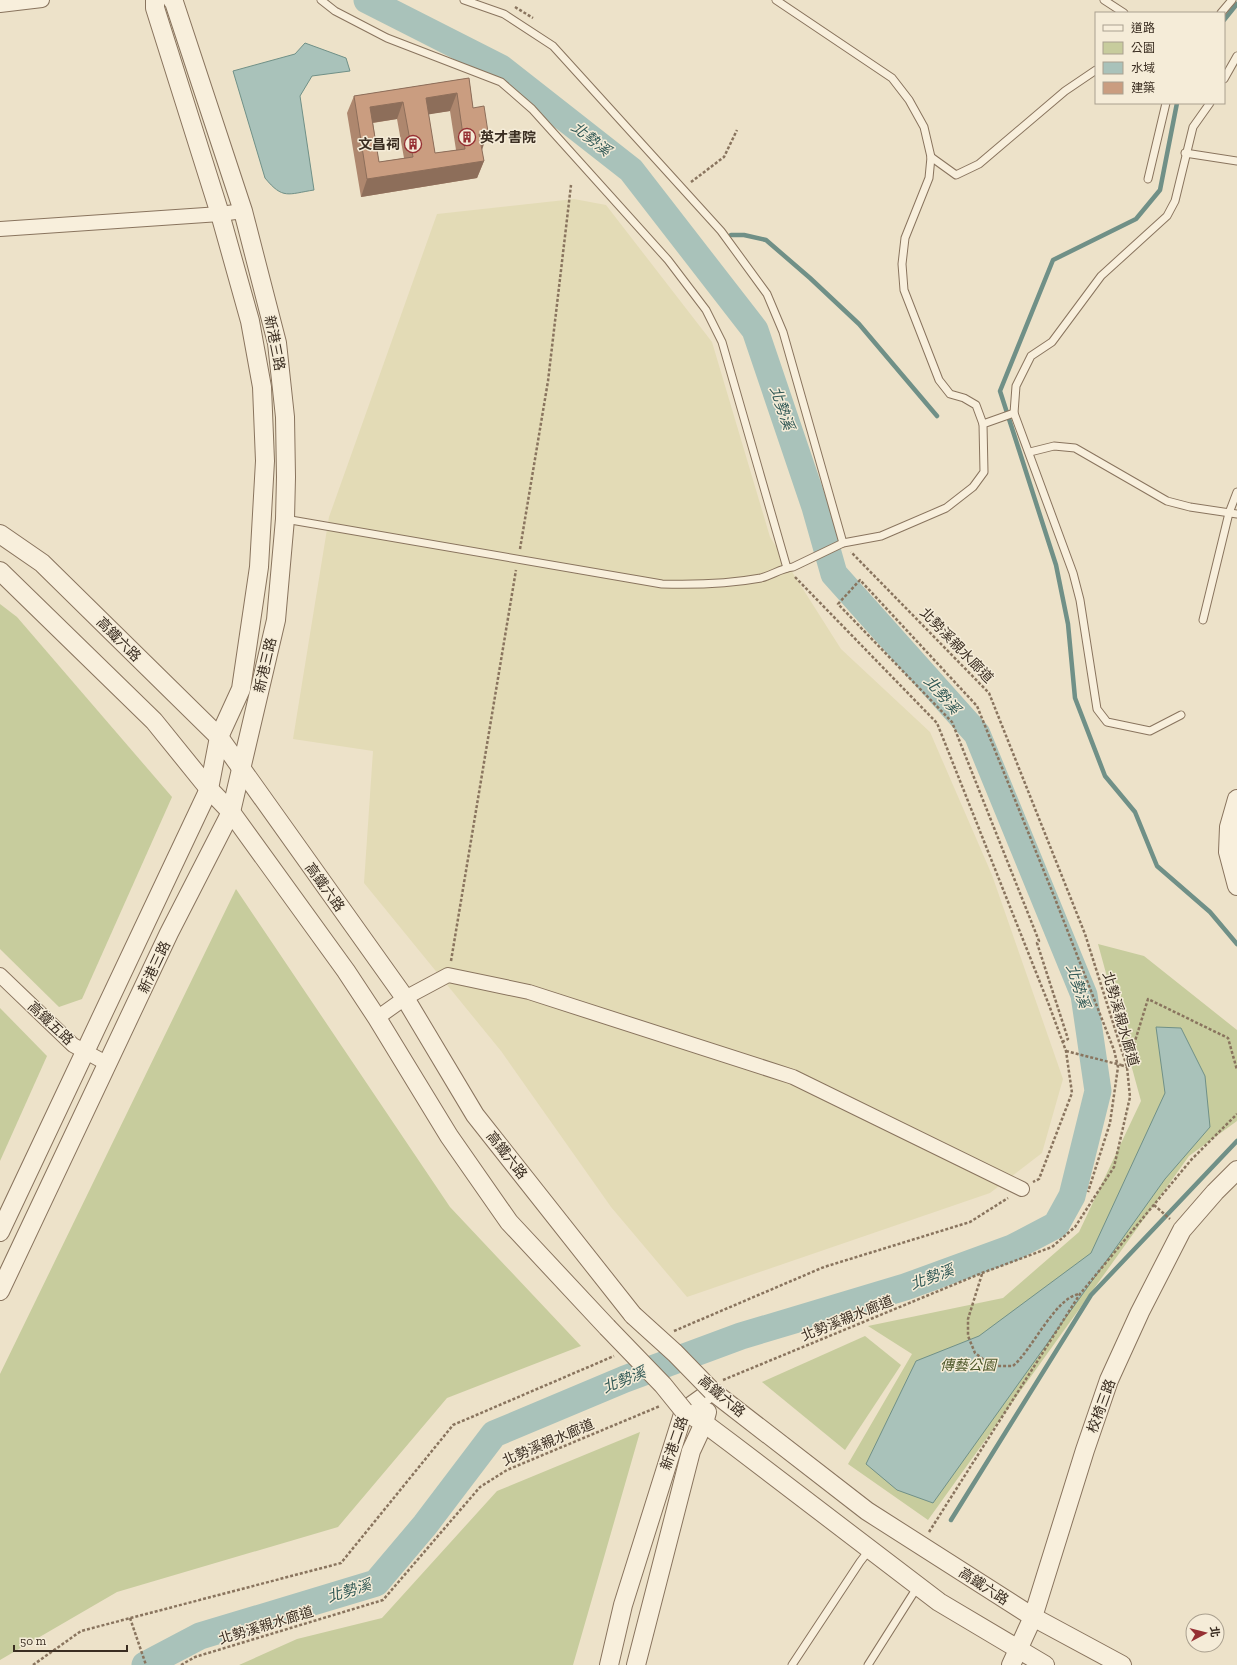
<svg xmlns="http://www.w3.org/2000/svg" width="1237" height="1665" font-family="'Zilla Slab','Noto Sans TC',serif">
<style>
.farmland{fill:#e3dbb6}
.green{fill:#c7cc9d}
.water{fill:#a9c2ba;stroke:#709087}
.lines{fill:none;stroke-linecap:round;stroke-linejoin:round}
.stream{stroke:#709087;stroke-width:4.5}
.river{stroke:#a9c2ba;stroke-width:27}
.service-casing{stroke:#89745e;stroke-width:9}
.minor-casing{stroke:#89745e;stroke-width:16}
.tertiary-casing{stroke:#89745e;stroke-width:20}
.path{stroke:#89745e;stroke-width:2.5;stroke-dasharray:3 2;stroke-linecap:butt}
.service{stroke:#f8efdc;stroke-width:7}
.minor{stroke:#f8efdc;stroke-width:14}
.tertiary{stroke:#f8efdc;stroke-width:18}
.tertiary-bridge-casing{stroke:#89745e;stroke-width:20;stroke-linecap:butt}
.path-bridge{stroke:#89745e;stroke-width:2.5;stroke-dasharray:3 2;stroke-linecap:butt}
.tertiary-bridge{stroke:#f8efdc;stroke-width:18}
.wall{fill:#ae876e;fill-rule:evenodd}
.shaded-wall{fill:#8d6e5a}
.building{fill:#ca9d80;stroke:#8d6e5a;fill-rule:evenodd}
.labels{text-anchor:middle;stroke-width:3;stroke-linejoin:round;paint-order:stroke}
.poi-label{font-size:14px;font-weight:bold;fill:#3a2d21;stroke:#f5ecd8;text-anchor:start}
.street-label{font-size:14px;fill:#3a2d21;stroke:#f5ecd8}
.park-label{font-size:14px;font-style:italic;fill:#4c5628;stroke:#f5ecd8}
.water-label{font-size:15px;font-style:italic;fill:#315956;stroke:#f5ecd8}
</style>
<rect width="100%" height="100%" fill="#ede2c9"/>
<path class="farmland" d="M574,199L606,205L712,342L770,537L841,649L930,732L992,875L1063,1079L1042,1153L990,1193L687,1297L611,1207L501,1051L364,883L373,751L293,739L329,517L437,214Z"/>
<g class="green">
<path d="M0,604L17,617L172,797L82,999L59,1007L0,949Z"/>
<path d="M236,889L450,1207L581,1346L447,1398L338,1527L117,1592L0,1660V1374Z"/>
<path d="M1098,944L1144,956L1237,1030V1121L1189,1156L928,1520L848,1464L912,1354L868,1326L1003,1298L1079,1232L1141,1101Z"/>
<path d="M0,1008L47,1056L0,1161Z"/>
<path d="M865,1336L901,1365L845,1450L762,1382Z"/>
<path d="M640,1432L573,1665H239L297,1639L382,1618L497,1491Z"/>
</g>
<g class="water">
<path d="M305,43L346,58L350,71L312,76L300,96L314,190C288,194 283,200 265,178L233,71L295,54Z"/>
<path d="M1156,1027L1181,1028L1205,1076L1210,1127L1165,1179L933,1503L897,1490L866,1464L916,1361L979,1336L1091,1253L1165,1093Z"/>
</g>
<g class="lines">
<g class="stream">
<path d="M1224,20L1237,4"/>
<path d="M1177,103L1160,190L1136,219L1053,260L1000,391L1056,565L1068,624L1075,698L1105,776L1135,812L1157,866L1210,912L1237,944"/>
<path d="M731,235H744L766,240L810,278L859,324L937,416"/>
<path d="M951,1520L1091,1295L1237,1141"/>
</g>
<path class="river" d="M145,1665L200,1636L376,1583L425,1525L494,1434L625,1379L741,1336L905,1287L1012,1248L1056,1225L1072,1196L1098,1091L1084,995L977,734L834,574L815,507L755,330L631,170L501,68L367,0"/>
<g class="service-casing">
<g id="service">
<path d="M321,0L335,11L387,38L501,82L532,109L668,260L706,310L722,342L787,568"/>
<path d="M464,0L504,14L553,46L721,231L767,294L783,332L843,543"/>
<path d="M776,0L892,78L909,100L924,127L931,157L929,178L905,238L902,264L904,290L939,380L950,394L964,398L976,405L983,424"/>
<path d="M1104,0L1124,13"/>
<path d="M1221,13L1232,0"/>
<path d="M1224,79L1237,56"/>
<path d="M1185,153L1237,161"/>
<path d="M931,157L956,175L979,164L1065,91L1096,70"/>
<path d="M1148,179L1166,103"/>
<path d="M1030,452L1054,446L1075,448L1167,501L1190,507L1237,514"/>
<path d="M285,519L662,584C695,585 728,584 761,578C772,575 782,568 793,567L843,543L881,536L946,508L973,487L984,472L983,424L1014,413"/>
<path d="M1203,620L1229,513L1237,492"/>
<path d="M1181,715L1150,731L1107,722L1097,709L1080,600L1073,573L1014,413L1016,386L1031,356L1052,342L1101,276L1167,216L1175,201L1193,127L1210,103"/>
<path d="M792,1665L860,1562L870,1549"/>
<path d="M868,1665L918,1586"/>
</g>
</g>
<g class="minor-casing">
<g id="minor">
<path d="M0,5L42,0"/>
<path d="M0,229L220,214L243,211"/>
<path d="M0,975L73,1045L108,1064"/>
<path d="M377,1018L405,998L448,975L529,992L793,1077L1022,1189"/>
</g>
</g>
<g class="tertiary-casing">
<g id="tertiary">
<path d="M0,534L42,563L219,737L405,998L475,1115L633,1315"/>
<path d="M0,571L154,721L209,789L231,812L346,971L377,1018L449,1136L509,1222L607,1327"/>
<path d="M1237,799L1229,827L1228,852L1237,886"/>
<path d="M0,1232L209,789L219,737L241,689L259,567L265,461L262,387L250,321L220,214L155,8V0"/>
<path d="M0,1291L169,933L231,812L276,620L285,519L286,477L285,417L277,343L243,211L174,2L172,0"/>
<path d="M712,1391L867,1511L1033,1617L1122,1665"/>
<path d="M684,1411L704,1423L732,1444L939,1602L1045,1665"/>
<path d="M609,1665L623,1605L684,1411L712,1391"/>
<path d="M636,1665L691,1451L704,1423L707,1412"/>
<path d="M1011,1665L1033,1617L1085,1450L1109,1380L1140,1312L1182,1230L1215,1192L1237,1170"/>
</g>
</g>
<g class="path">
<path d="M515,7L533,18"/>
<path d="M691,182L724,157L737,130"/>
<path d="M520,549L548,381L571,185"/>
<path d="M795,577L937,723L1049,1005L1066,1051L1072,1093L1039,1179L1033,1182"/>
<path d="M451,961L516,570"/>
<path d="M1062,1042L1068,1039L1037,943L1039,941L952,722L838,604L860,580L977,706L1054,896L1114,1050L1118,1067L1110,1123L1088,1192"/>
<path d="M1121,1065L1127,1067L1148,999L1228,1038L1237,1070"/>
<path d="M1154,1205L1170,1219"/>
<path d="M982,1274L968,1319V1336L975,1353L992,1366H1013C1032,1350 1055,1298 1079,1294"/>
<path d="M674,1331L824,1267L970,1222L1008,1198"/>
<path d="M723,1380L982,1273L1052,1247L1075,1227L1114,1167L1130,1097L1127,1067L1085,934L989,693L851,552"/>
<path d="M929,1532L1080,1294L1191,1160L1237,1114"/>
<path d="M130,1618L146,1665"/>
<path d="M33,1665L81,1631L341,1563L453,1425L614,1356"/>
<path d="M181,1665L195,1657L383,1600L480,1487L507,1470L660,1406"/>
</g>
<use href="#service" class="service"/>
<use href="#minor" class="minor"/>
<use href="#tertiary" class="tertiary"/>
<g class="tertiary-bridge-casing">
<g id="tertiary-bridge">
<path d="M633,1315L675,1353L712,1391"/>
<path d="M607,1327L663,1385L684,1411"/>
</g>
</g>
<path class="path-bridge" d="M1066,1051L1121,1065"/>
<use href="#tertiary-bridge" class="tertiary-bridge"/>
</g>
<path class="wall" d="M469,78L473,108L484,161L477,178L361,197L347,113L354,96ZM450,111L456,150L435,153L428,114ZM397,119L404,158L379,162L373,123Z"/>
<g class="shaded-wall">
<path d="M457,93L450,111L419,116L426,98Z"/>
<path d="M403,102L397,119L364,124L370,107Z"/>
<path d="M488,132L482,150L479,134Z"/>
<path d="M484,161L477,178L361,197L367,179Z"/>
</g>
<path class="building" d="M469,78L473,108L484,106L488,132L479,134L484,161L367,179L354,96ZM457,93L465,149L435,153L426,98ZM403,102L413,157L379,162L370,107Z"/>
<defs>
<g id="building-ring" transform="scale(0.9)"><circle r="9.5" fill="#f5ecd8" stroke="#963033" stroke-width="1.5"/><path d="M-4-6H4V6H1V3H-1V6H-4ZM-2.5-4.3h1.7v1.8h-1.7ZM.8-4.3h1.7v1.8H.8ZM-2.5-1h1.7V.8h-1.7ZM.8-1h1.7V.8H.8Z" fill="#963033"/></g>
</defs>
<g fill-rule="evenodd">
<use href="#building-ring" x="467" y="137"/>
<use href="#building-ring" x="413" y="144"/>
</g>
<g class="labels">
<g class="poi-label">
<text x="480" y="142">英才書院</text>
<text x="400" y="149" text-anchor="end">文昌祠</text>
</g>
<g class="street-label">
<text transform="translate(275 343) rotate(79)" y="5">新港三路</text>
<text transform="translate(119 639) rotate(45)" y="5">高鐵六路</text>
<text transform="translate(957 645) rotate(46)" y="5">北勢溪親水廊道</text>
<text transform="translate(265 665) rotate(-77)" y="5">新港三路</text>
<text transform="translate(325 887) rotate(54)" y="5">高鐵六路</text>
<text transform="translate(154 967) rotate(-65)" y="5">新港三路</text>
<text transform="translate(1121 1019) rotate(74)" y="5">北勢溪親水廊道</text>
<text transform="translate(51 1023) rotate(43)" y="5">高鐵五路</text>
<text transform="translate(507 1155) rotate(52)" y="5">高鐵六路</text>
<text transform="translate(847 1318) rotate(-22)" y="5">北勢溪親水廊道</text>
<text transform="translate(722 1396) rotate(40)" y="5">高鐵六路</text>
<text transform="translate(1101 1406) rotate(-70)" y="5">校椅三路</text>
<text transform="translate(548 1442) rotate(-23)" y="5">北勢溪親水廊道</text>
<text transform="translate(674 1443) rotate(-71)" y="5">新港二路</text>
<text transform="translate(984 1586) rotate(33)" y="5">高鐵六路</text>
<text transform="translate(266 1625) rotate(-17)" y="5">北勢溪親水廊道</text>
</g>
<g class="park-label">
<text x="968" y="1370">傳藝公園</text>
</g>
<g class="water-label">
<text transform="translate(591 139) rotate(38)" y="5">北勢溪</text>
<text transform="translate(782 408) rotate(71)" y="5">北勢溪</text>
<text transform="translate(942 695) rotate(48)" y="5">北勢溪</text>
<text transform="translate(1078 986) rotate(72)" y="5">北勢溪</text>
<text transform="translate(932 1277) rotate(-20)" y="5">北勢溪</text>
<text transform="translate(624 1380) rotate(-22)" y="5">北勢溪</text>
<text transform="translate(349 1591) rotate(-17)" y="5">北勢溪</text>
</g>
</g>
<rect x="1095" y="12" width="130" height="92" fill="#f5ecd8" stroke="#aaa08f"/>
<rect x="1103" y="25" width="20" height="6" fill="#f8efdc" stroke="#aaa08f"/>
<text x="1131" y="32" font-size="12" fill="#3a2d21">道路</text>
<rect x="1103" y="42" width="20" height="12" fill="#c7cc9d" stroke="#aaa08f"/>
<text x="1131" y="52" font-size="12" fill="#3a2d21">公園</text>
<rect x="1103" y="62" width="20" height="12" fill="#a9c2ba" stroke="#aaa08f"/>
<text x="1131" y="72" font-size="12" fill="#3a2d21">水域</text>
<rect x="1103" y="82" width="20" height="12" fill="#ca9d80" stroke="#aaa08f"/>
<text x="1131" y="92" font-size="12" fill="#3a2d21">建築</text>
<g transform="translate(1205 1633) rotate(83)"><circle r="19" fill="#f5ecd8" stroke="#aaa08f"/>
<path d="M0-3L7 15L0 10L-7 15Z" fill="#963033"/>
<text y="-6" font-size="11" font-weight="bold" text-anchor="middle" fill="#3a2d21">北</text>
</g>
<path d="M14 1645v6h113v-6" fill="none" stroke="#3a2d21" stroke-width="2"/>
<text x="20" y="1645" font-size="12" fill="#3a2d21" stroke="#f5ecd8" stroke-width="3" paint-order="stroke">50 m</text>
</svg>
